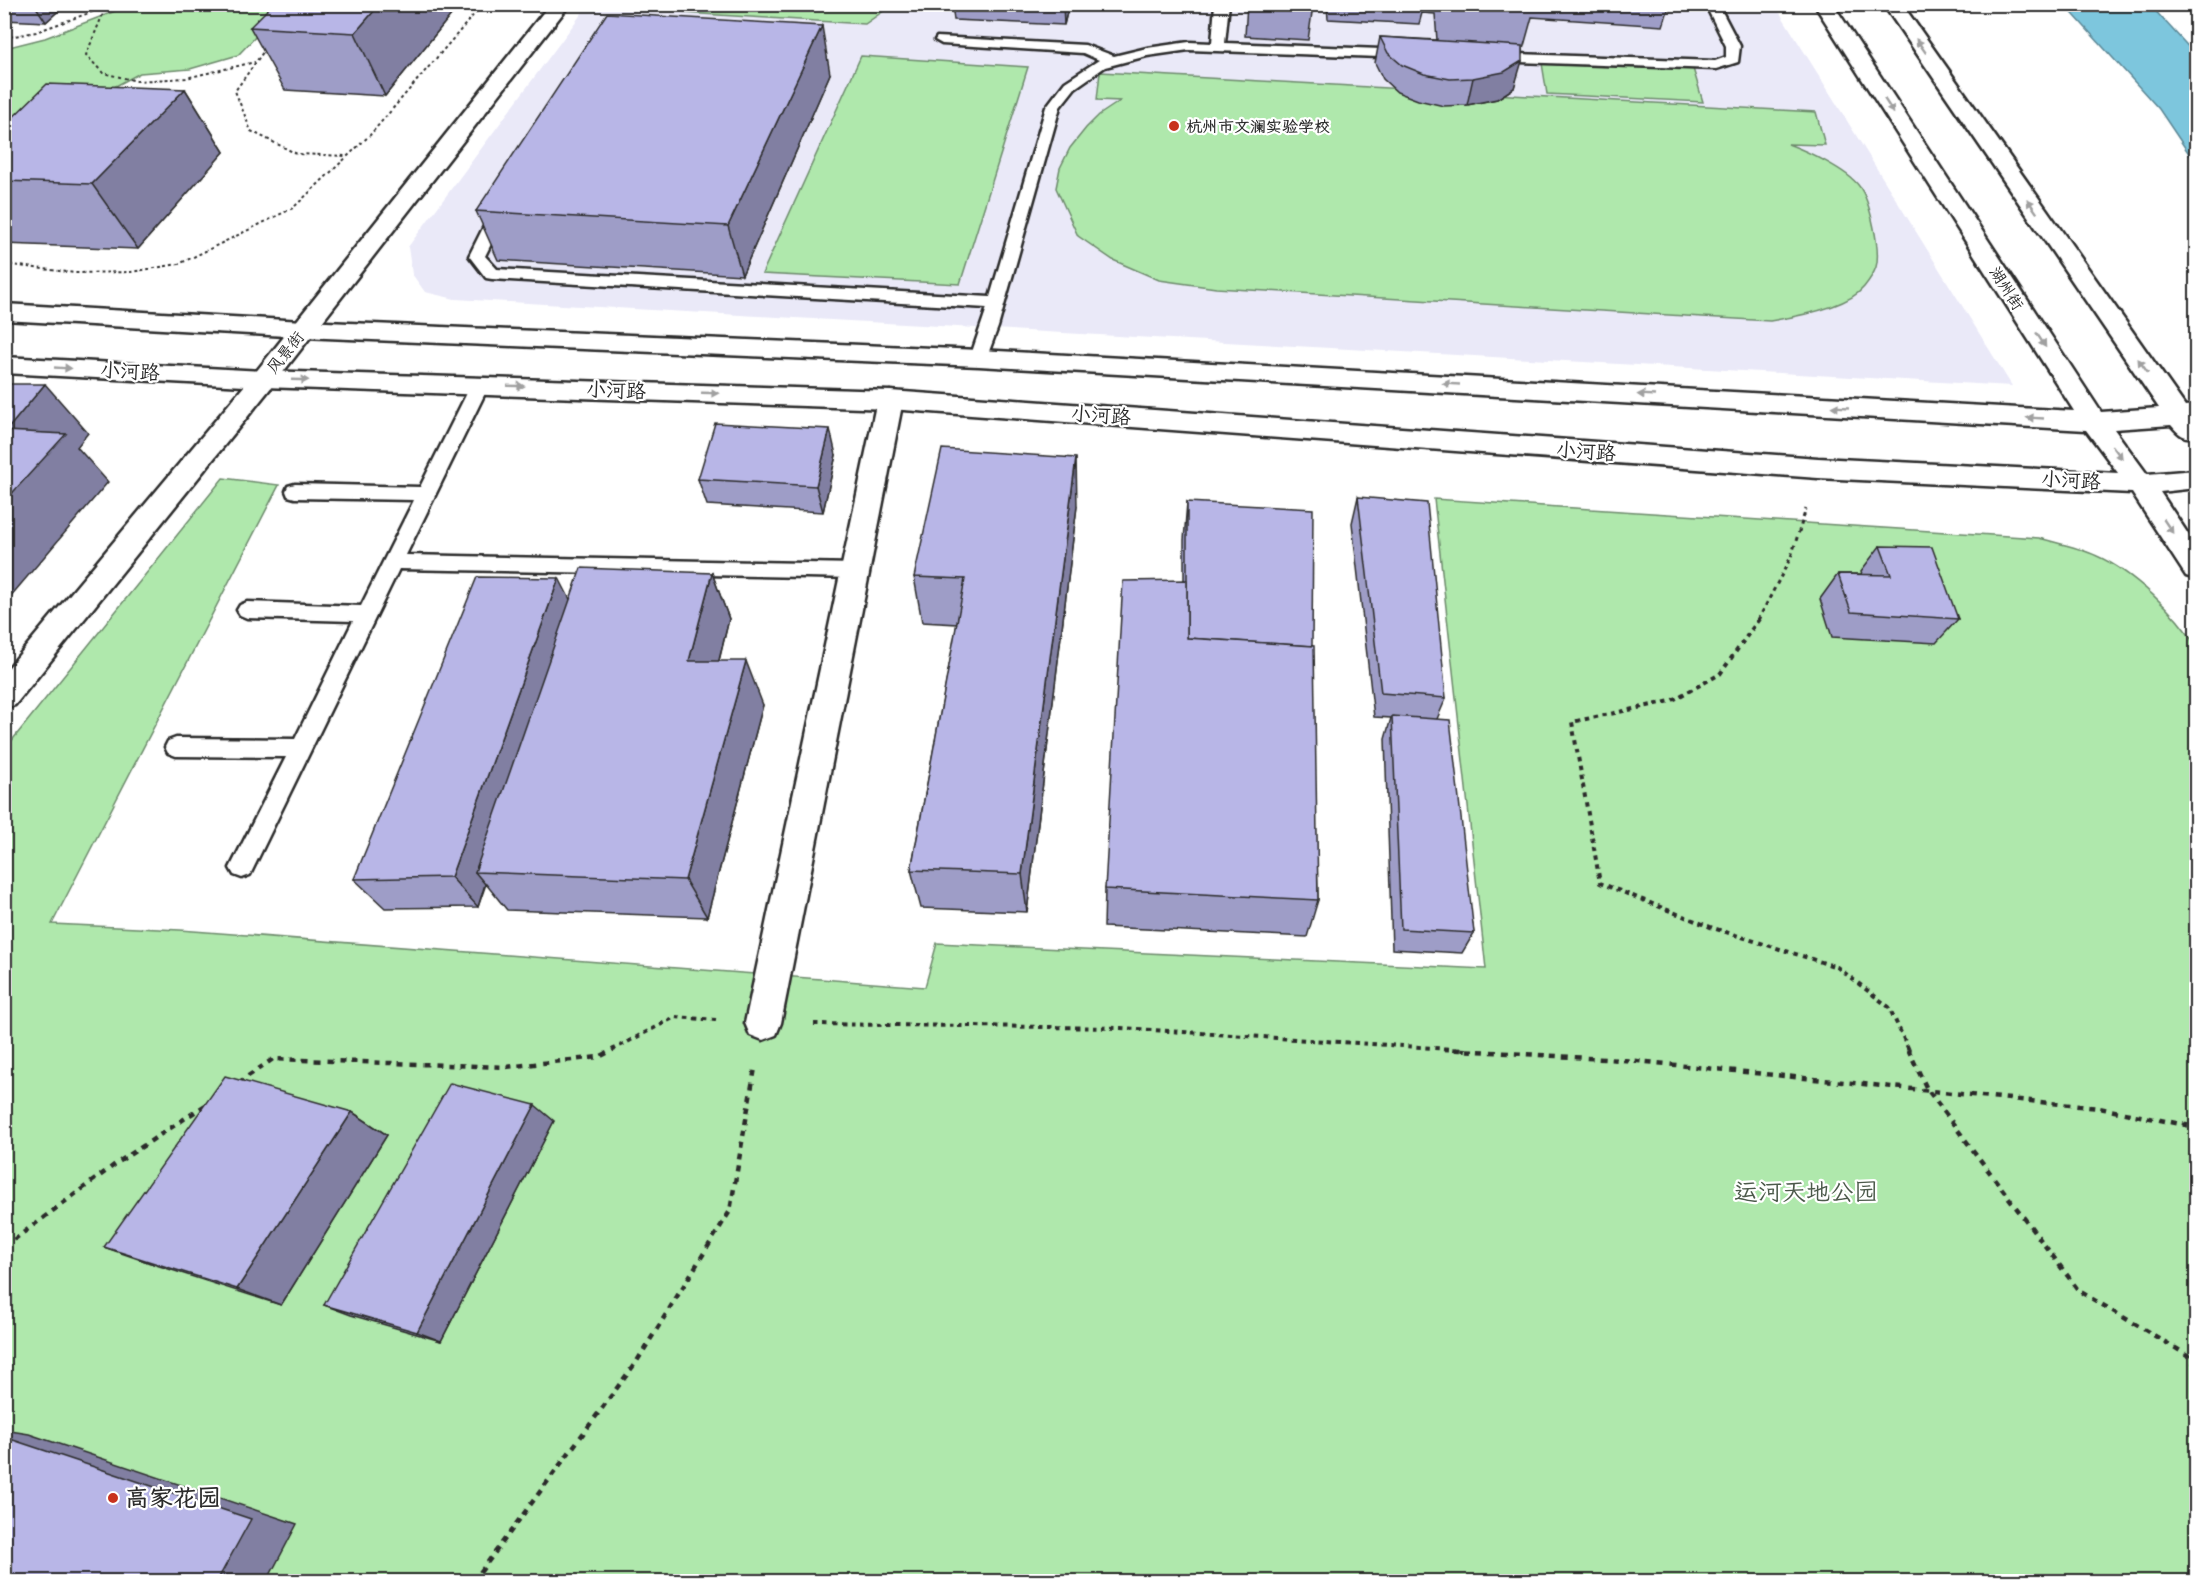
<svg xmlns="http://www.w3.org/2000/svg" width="2201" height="1586" font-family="Dekko,'LXGW WenKai TC',sans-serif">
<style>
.built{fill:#eae9f8}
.green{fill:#afe8ac;stroke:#6d8a6c;stroke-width:1.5}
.water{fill:#7dc6dd;stroke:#5c8896;stroke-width:1.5}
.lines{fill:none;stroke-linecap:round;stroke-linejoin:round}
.service-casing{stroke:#2b2b2b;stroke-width:5}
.minor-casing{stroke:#2b2b2b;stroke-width:5}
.secondary-casing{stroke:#2b2b2b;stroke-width:5}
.path-far3{stroke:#2b2b2b;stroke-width:2;stroke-dasharray:3 3;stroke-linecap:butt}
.path-far2{stroke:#2b2b2b;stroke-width:3;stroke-dasharray:4 4;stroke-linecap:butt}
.path-far1{stroke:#2b2b2b;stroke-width:4;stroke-dasharray:4.5 4.5;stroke-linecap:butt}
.path{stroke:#2b2b2b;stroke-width:4.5;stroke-dasharray:6 6;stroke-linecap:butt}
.service{fill:#fff;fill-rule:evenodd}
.minor{fill:#fff;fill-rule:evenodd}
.secondary{fill:#fff;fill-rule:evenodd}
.wall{fill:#9e9dc7;stroke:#2b2b2b;stroke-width:1.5}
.shaded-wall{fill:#817fa2;stroke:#2b2b2b;stroke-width:1.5}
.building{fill:#b8b6e7;stroke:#2b2b2b;stroke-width:1.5}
.oneway{fill:#a0a0a0}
.poi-dot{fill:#c8321e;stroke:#fff;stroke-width:2}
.labels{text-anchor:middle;stroke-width:4.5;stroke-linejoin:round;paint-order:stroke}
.far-poi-label{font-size:16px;font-weight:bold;fill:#2b2b2b;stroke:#fff;text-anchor:start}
.far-street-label{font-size:16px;fill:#2b2b2b;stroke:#fff}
.street-label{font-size:20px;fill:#2b2b2b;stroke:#fff}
.near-park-label{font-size:24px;fill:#4c5a4b;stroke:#fff}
.near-poi-label{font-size:24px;font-weight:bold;fill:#2b2b2b;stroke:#fff;text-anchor:start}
</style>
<rect width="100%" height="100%" fill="#fff"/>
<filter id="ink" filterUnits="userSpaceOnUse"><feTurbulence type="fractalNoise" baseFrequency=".0167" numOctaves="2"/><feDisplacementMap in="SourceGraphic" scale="12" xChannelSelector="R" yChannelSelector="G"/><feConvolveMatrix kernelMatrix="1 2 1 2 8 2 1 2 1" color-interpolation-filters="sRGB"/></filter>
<g filter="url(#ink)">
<path class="built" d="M588,5H1775L2012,386L455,299L425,292L412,274L408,247Z"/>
<g class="green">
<path d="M131,5H286L238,55L190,69L140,73L56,118L5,153V48L45,38Z"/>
<path d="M691,5V4L892,5L865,24L686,13Z"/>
<path d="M861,56L1028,67L960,284L762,274Z"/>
<path d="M1541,57L1692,65L1703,102L1547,94Z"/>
<path d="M1100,72L1816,112L1825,145L1788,144C1807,151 1847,170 1859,186C1870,200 1881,251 1876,267C1874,273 1868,282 1864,287C1848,307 1795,317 1770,321L1216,288L1159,280L1113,260L1078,236L1056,188L1060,168L1070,148L1086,128L1099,115L1120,101L1097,100Z"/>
<path d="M223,478L279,485L52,924L180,930L925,987L937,943L1486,969L1434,499L2039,538C2057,543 2079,547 2097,556C2133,572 2176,613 2196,646V1581L5,1582V749Z"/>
</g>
<path class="water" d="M2065,5H2150L2196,55V164L2159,109Z"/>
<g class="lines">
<g class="service-casing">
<g id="service">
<path d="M1215,4H1229L1225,43L1407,50L1414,54L1407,58L1189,50L1147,56L1105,67L1075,88L1060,107L998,327L985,362H973L970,358L987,308L492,279L486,278L469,256L493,208L501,203L509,208L485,256L497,269L990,297L1046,107L1065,82L1099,60L1083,53L942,44L935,40L937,37L1085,45L1114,56L1147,48L1189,42L1212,43Z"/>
<path d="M1705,4H1718L1740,46L1738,62L1716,69L1491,61L1484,57L1491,53L1715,61L1726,57V46Z"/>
<path d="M480,379L486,381L489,385L406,555L856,564L863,566L866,571L863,576L856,578L399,569L250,875L242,878L234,875L230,868L286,757L176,756L168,753L165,747L168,741L176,738L295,739L353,621L247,618L240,615L237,610L240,605L247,602L361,606L414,500L295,498L288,496L286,491L288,486L295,484L420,487L471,385L474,381Z"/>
</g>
</g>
<g class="minor-casing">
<g id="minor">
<path d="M550,4H570L273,385L15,705L4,708V673L255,373Z"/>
<path d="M890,391L899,394L903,400L781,1023L776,1035L763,1040L750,1035L745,1023L877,400L881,394Z"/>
</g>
</g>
<g class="secondary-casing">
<path id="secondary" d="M1814,4H1833L2101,412L2159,408L1883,4H1902L2185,406L2196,405V436C2184,440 2179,434 2171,425L2114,429L2147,474L2196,470V488L2160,492L2196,546V579L2186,576L2132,493L1818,478L890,409L264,387L4,373V357L264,371L890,391L1818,458L2118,473L2086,430L979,366L303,337L4,320V304L303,321L979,350L2074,411Z"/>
</g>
<g class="path-far3">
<path d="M105,9L86,55L103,73L137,81L186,78L255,62"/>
<path d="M4,38L36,32L114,4"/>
<path d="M266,48L235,91L251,131L297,154L346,156"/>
<path d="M4,264L75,273L131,272L179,264L293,208L370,135L483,4"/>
</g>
<path class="path-far2" d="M1758,620L1791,557L1806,509"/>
<g class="path-far1">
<path d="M1759,619L1720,674L1671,701L1572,722L1600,883L1713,928L1837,967L1889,1007L1909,1050"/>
<path d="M814,1024L1121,1028L1466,1050"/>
<path d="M612,1050L675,1017L716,1020"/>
</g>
<g class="path">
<path d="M1443,1049L1637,1061L2099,1108L2196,1127"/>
<path d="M1908,1049L1927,1089L2079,1291L2189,1356L2196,1366"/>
<path d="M238,1083L273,1059L506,1067L599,1057L615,1049"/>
<path d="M4,1247L117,1163L207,1104"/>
<path d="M473,1582L637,1361L730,1211L755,1068"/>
</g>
<use href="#service" class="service"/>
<use href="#minor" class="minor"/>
<use href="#secondary" class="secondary"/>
</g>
<g class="wall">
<path d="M4,4H66L46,22L4,20Z"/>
<path d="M460,4L385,96L285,90L250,27Z"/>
<path d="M952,4H1069L1064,25L954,20Z"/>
<path d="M1247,4H1670L1663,26L1532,17L1522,53L1514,88L1497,99L1467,105L1444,106L1418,100L1397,92L1383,79L1375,63L1380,37L1437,40L1435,14L1422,13L1419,24L1328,19L1327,6H1313L1308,40L1245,36Z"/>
<path d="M830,74L742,275L498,260L476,211Z"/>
<path d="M185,89L224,152L138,249L4,244V126Z"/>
<path d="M836,455L823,512L707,505L698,479Z"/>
<path d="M1358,497L1446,698L1437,719L1474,933L1462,953L1392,949L1385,739L1391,718L1374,717L1352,523Z"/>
<path d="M1187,502L1312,646L1318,900L1307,937L1104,927L1105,889L1184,580V540Z"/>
<path d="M1077,506L1027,912L921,908L911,870L957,624L922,622L914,577Z"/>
<path d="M1880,546L1958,619L1936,643L1832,637L1820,599L1838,574H1862L1861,571Z"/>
<path d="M712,573L729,619L719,661L763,705L707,917L507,910L486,884L478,907L385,908L354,879L570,600Z"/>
<path d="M352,1112L387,1135L281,1305L153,1264L104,1247Z"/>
<path d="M554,1121L441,1341L351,1315L324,1305Z"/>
</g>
<g class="shaded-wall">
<path d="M34,4H66L46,22Z"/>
<path d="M380,4H460L385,96L355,33Z"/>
<path d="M1063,4H1069L1064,25Z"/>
<path d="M822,26L830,74L742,275L728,226Z"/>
<path d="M1522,61L1514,88L1497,99L1467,105L1473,78Z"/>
<path d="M185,89L224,152L138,249L92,184Z"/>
<path d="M45,384L88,433L77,447L108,482L4,604V502L6,431Z"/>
<path d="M830,429L836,455L823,512L816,486Z"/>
<path d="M1076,458L1077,506L1027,912L1022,874Z"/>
<path d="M712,573L729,619L708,705L689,661Z"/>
<path d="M559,578L578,615L475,872L485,884L478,907L451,877Z"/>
<path d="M746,661L763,705L707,917L685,880Z"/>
<path d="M535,1105L554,1121L441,1341L417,1332Z"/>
<path d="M352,1112L387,1135L281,1305L237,1289Z"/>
<path d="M4,1430L29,1434L297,1524L267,1581H217L4,1437Z"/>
</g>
<g class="building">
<path d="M273,4H380L355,33L250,27Z"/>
<path d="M1493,4H1534V7Z"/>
<path d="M607,13L822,26L728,226L476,211Z"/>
<path d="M1380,37L1522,46V61L1504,72L1473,78L1450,79L1424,74L1402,65L1388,53Z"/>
<path d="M47,84L185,89L92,184L4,181V126Z"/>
<path d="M4,384H45L6,431L66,434L4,502Z"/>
<path d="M715,423L830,429L816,486L698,479Z"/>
<path d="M942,449L1076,458L1022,874L911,870L965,579L914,577Z"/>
<path d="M1358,497L1427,503L1446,698L1381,693Z"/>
<path d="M1187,502L1313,509L1312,646L1187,638Z"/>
<path d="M1880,546L1932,547L1958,619L1851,612L1838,574L1891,575Z"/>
<path d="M581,568L712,573L689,661H746L685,880L475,872Z"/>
<path d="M477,577L559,578L451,877L354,879Z"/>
<path d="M1187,580V638L1314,646L1318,900L1105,889L1123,581Z"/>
<path d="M1392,716L1450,720L1474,933L1401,929Z"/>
<path d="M225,1076L352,1112L237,1289L104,1247Z"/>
<path d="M450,1083L535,1105L417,1332L324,1305Z"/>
<path d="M4,1437L251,1519L217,1581H4Z"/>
</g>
<defs><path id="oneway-solid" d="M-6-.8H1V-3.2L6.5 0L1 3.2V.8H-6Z" transform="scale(1.5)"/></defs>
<g class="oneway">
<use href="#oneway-solid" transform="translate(1921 46) rotate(-125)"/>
<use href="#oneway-solid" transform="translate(1889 106) rotate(57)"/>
<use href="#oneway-solid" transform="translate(2032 206) rotate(-125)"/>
<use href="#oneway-solid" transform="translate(2041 340) rotate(57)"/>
<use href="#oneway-solid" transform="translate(2143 366) rotate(-125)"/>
<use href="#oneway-solid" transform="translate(63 368) rotate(3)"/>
<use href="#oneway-solid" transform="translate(300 380) rotate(2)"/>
<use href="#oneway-solid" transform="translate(1451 384) rotate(-177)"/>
<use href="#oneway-solid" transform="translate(516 386) rotate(2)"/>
<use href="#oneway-solid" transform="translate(710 393) rotate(2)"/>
<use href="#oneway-solid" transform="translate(1646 395) rotate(-177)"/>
<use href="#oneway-solid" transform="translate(1840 407) rotate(-177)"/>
<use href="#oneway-solid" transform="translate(2035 418) rotate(-177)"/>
<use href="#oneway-solid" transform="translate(2117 452) rotate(53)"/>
<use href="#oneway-solid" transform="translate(2168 526) rotate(56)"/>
</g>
</g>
<g class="poi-dot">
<circle cx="1174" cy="126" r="6"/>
<circle cx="113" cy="1498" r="6"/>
</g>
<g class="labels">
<g class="far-poi-label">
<text x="1186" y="132">杭州市文澜实验学校</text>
</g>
<g class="far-street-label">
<text transform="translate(2007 288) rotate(57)" y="6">湖州街</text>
<text transform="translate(285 352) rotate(-51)" y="6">风景街</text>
</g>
<g class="street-label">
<text transform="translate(130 371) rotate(3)" y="7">小河路</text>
<text transform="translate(616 390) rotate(2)" y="7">小河路</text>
<text transform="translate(1101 415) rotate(4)" y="7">小河路</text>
<text transform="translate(1586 451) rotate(4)" y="7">小河路</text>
<text transform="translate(2071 480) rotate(3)" y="7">小河路</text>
</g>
<g class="near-park-label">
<text x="1806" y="1200">运河天地公园</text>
</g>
<g class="near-poi-label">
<text x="125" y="1506">高家花园</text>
</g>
</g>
<rect width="2201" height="1586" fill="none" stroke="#fff" stroke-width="24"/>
<rect x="12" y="12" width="2177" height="1562" fill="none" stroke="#2b2b2b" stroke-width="2" filter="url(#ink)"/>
</svg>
